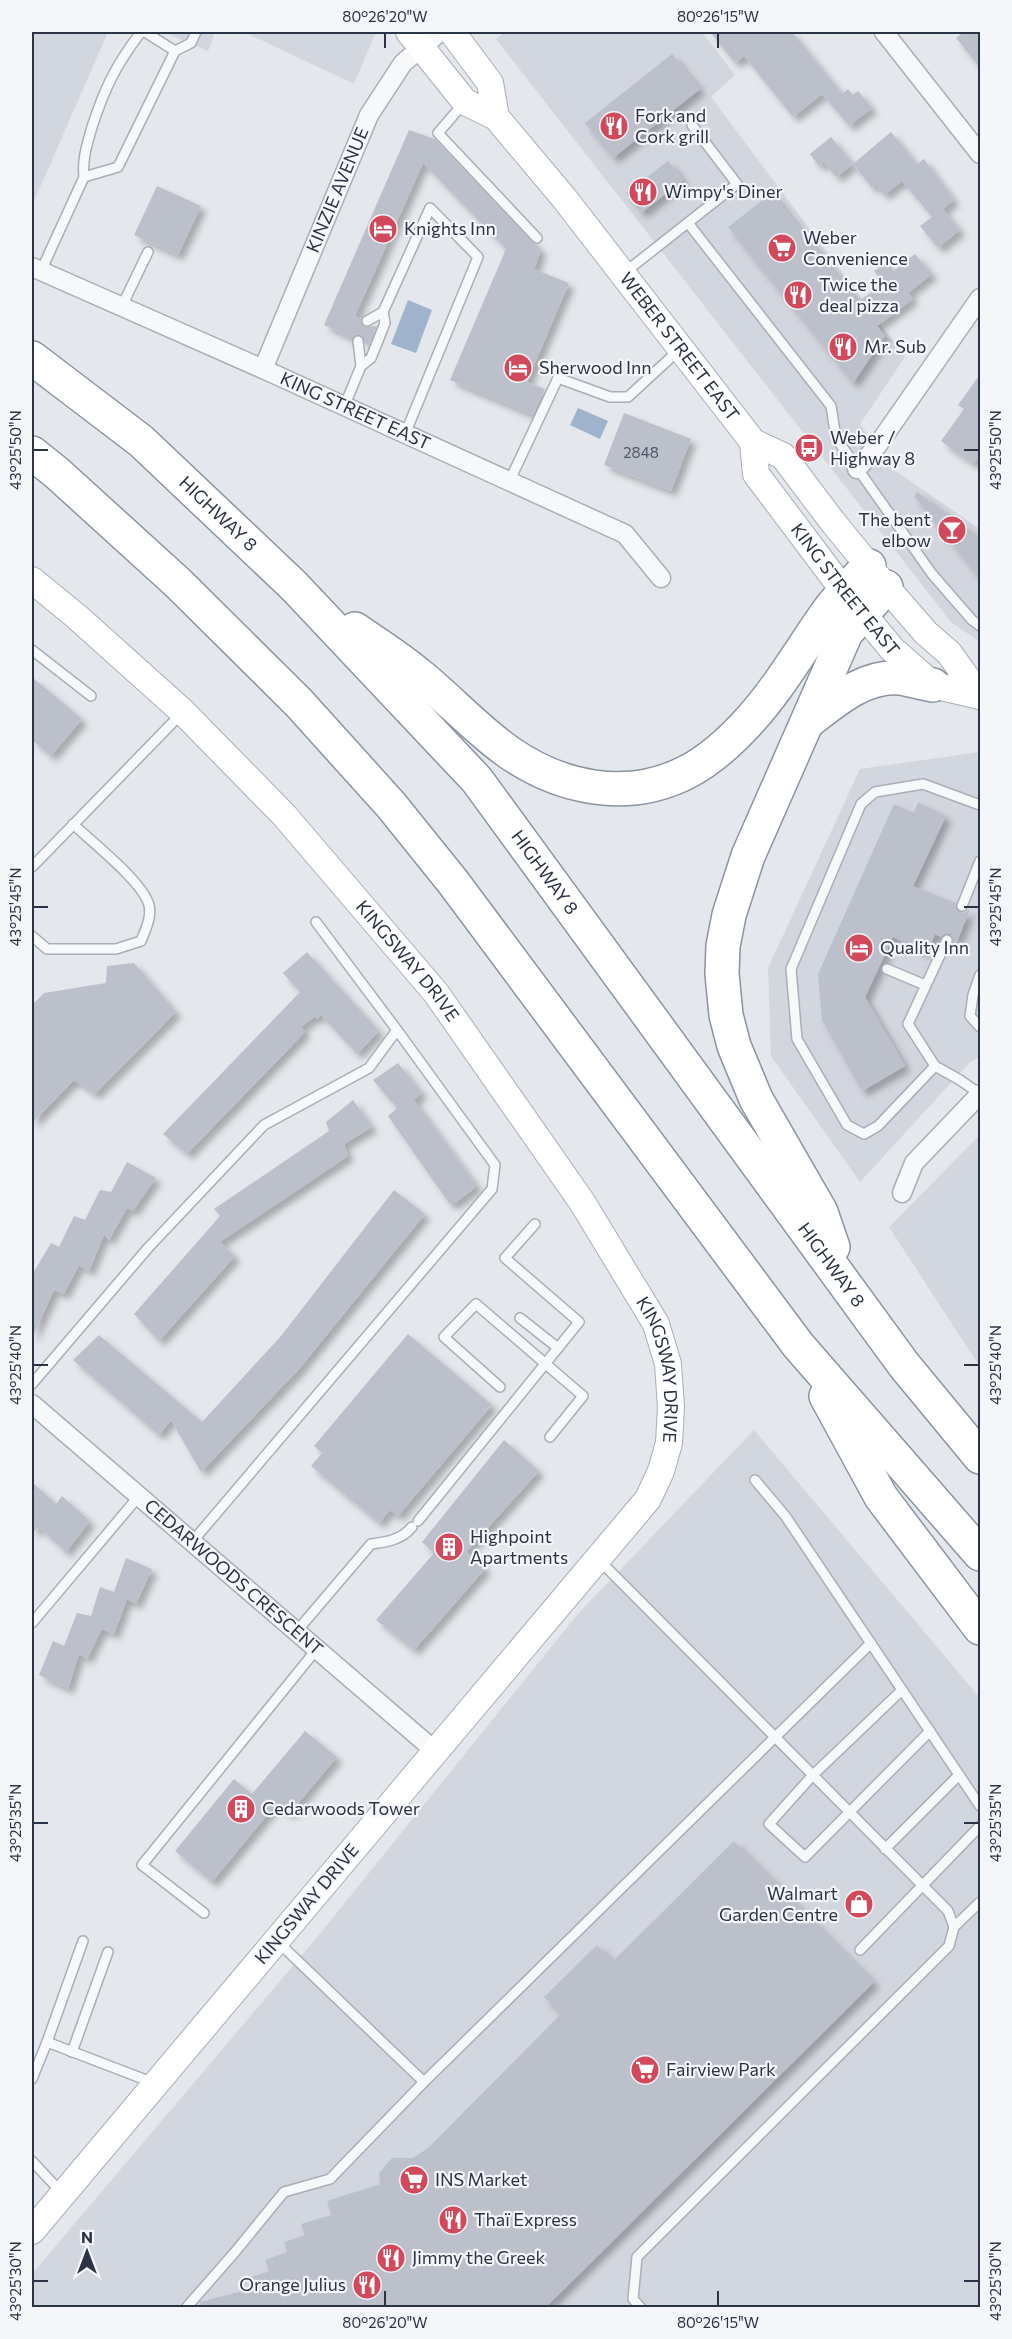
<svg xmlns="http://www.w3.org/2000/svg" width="1012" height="2339" font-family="Commissioner,sans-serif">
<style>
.built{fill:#d2d6de}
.water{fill:#9fb4cc}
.building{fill:#bbc0ca;filter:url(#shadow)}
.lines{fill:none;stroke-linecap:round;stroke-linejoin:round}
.lane-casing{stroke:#a9aeb7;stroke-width:12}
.street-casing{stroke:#a9aeb7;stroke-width:21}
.secondary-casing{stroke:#a9aeb7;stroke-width:28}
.highway-casing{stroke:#8b94a3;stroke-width:36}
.lane{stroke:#f7f8fa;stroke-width:9}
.street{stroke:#f7f8fa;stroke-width:18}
.secondary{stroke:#fff;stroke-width:26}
.highway{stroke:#fff;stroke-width:33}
.ticks{fill:none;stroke:#2b3445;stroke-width:2}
.labels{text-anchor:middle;stroke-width:4.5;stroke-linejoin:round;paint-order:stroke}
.number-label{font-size:15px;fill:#4f5766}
.poi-label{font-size:18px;fill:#2b3445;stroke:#f4f6f9;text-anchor:start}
.street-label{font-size:18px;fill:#2b3445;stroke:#f4f6f9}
.neatline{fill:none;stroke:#2b3445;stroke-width:2}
.ticks-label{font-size:15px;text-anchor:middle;fill:#2b3445}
</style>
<defs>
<filter id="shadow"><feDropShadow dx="5.5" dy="5.5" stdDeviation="3" flood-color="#0004"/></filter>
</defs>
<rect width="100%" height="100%" fill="#e4e7ec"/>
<g class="built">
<path d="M32,32H108L32,206Z"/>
<path d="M164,32H215L208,51Z"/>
<path d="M244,32H376L354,84Z"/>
<path d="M505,32H702L735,75L711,97L905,357L860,424L891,468L980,529V642L951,622L496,39Z"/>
<path d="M980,752V1057L970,1062L860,1182L771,1056L768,968L860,769Z"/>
<path d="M980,1135V1367L889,1227Z"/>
<path d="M754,1430L980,1698V2307L32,2308V2274L314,1941L577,1615Z"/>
</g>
<g class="water">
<path d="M408,300L432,310L416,353L391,344Z"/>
<path d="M578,408L608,421L600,439L570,425Z"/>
</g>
<g class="building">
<path d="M710,32H792L842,94L848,89L853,95L858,91L872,108L849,126L822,94L793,117L744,56L735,63Z"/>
<path d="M964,32H981V69L956,38Z"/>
<path d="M672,54L700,89L613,158L585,123Z"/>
<path d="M409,130L435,139L541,250L534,269L569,283L527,382L545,389L533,415L450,380L506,249L423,163L355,316L361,319V324L364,327L377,326L369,346L365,344L361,335L357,334L352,338L324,325Z"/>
<path d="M891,132L917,164L924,159L954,200L943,209L960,230L938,248L920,226L932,217L902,181L884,195L876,185L872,188L853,164Z"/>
<path d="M831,137L853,164L836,177L824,162L819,166L810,154Z"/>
<path d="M668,161L683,180L641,213L626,193Z"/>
<path d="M157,186L201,206L178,255L134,235Z"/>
<path d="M772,193L858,302L883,283L874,271L887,262L894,271L915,254L932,274L908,293L913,299L877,326L885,336L853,383L728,227Z"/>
<path d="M981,373V454L973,464L941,441L964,409L958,405Z"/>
<path d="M624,413L691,439L671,491L604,465Z"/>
<path d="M917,492L981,538V580L914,496Z"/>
<path d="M32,677L82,719L51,756L32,740Z"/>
<path d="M918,802L946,816L913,886L956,903L955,908L959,912L964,913L970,909L956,944L953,943L950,934L946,933L941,937L935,934L927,953L893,937L865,997L905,1066L862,1091L822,1020L818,974L894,804L914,813Z"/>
<path d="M307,952L379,1031L357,1054L321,1015L317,1019L315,1016L301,1027L305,1032L187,1154L163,1134L300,992L283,973Z"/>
<path d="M134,963L176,1012L95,1094L74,1080L32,1123V1005L44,993L106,983L107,966Z"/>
<path d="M398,1063L422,1093L414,1100L477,1186L455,1203H449L388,1116L397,1108L373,1080Z"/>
<path d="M353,1100L372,1127L344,1144L348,1156L220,1242L235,1256L159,1341L134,1314L220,1216L214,1209L329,1131L326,1122Z"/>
<path d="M127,1162L156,1178L133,1211L127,1208L109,1240L104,1235L89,1271L79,1265L64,1294L54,1290L32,1338V1275L51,1243L59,1247L74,1216L85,1220L100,1190L111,1192Z"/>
<path d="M394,1190L425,1214L299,1369L201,1472L171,1420L159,1435L73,1360L99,1335L202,1422L281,1336Z"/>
<path d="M408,1334L492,1405L398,1516L390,1510L379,1523L311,1466L322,1453L314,1446Z"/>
<path d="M504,1440L539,1471L466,1552L486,1568L414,1650L376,1620L434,1553L422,1542Z"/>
<path d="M32,1482L56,1504L62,1496L90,1521L66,1552L39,1527L32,1533Z"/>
<path d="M126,1558L152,1569L136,1604L127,1599L114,1634L102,1629L87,1659L79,1654L68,1689L39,1675L53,1641L64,1646L77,1613L91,1616L100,1587L114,1592Z"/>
<path d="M305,1731L337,1757L289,1814L276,1804L212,1882L175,1851L234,1779L252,1794Z"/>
<path d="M734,1841L874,1982L546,2307H201L200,2302L250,2289L248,2278L269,2271L265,2260L287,2252L284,2242L305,2235L301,2224L331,2215L327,2201L380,2184L379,2173L392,2158H413L428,2148L561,2014L544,1997L597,1945L613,1961Z"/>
</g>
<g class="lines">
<g class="lane-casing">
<g id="lane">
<path d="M175,51L191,43L196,32"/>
<path d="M463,104L438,133L537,238"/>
<path d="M84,177L118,167L175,51L145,32"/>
<path d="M688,223L831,406L836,438L932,574L972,620L980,626"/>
<path d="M41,271L84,177C82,159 87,145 92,127C105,87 116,65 141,32"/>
<path d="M624,273L737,184L692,125"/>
<path d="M121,308L148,252"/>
<path d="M367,321L383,312"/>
<path d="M358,341L361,366"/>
<path d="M344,407L361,366L371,358L385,323L383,312L430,208L478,257L405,434"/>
<path d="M509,482L558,378L610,397H628L680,349"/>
<path d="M32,650L91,696"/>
<path d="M32,867L181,714"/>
<path d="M962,906L980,861"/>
<path d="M316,922L397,1030"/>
<path d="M32,936L47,949H116L141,941C145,931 152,917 149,905C143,882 92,842 73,824"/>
<path d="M947,940L908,1024L935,1066L960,1080L980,1094"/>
<path d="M887,969L925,985"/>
<path d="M980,975L973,995L970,1016L980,1027"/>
<path d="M935,1066L878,1126L864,1134L847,1125L797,1039L791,969L861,804L875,792L923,784L980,805"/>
<path d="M520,1318L558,1348"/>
<path d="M32,1384L148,1248L264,1125L369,1068L397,1030L495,1165L492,1189L192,1542"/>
<path d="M500,1387L444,1337L476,1304L583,1396L550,1437"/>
<path d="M755,1480L786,1517L980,1806"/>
<path d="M418,1521L579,1322L505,1258L535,1224"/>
<path d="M598,1559L948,1911L954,1927"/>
<path d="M32,1623L139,1496"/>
<path d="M296,1632L371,1544C387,1542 401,1540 412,1527"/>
<path d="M902,1690L812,1776L769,1824L805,1857L930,1731"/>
<path d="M885,1849L959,1775"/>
<path d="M204,1913L142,1865L316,1650"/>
<path d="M277,1941L424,2082"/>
<path d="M860,1950L980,1826"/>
<path d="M47,2042L83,1941"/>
<path d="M72,2052L108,1952"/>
<path d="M32,2079L47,2042L154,2083"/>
<path d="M32,2161L61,2192"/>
<path d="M186,2308L235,2252L284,2192L330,2179L424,2082L871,1643"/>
<path d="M641,2308L633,2299L637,2257L949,1946L954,1927L980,1902"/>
</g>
</g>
<g class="street-casing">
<g id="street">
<path d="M884,32L980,154"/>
<path id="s1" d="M32,267L263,369L625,534L661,578"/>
<path id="s2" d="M263,369L369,115L403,63L440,32"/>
<path d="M857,469L877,446L980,298"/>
<path d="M902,1193L914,1163L980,1094"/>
<path id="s3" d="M32,1404L435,1751"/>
</g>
</g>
<g class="secondary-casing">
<g id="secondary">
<path id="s4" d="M409,32L465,102L496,117L564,198L753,442L783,456L832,521L886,587L926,633L949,653L980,696"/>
<path d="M452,32L490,83L496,117"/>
<path id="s5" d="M753,442L756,474L844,591L892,649L933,685L980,696"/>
<path id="s6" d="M32,580L76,616L183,712L284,815L436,993L582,1202L656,1324L668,1364L671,1407L669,1443L661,1471L648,1499L32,2231"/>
</g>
</g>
<g class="highway-casing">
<g id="highway">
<path id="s7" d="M32,358L141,441L294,586L477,780L904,1365L980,1457"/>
<path d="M32,453L57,473L178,583L299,703L391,805L453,882L798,1345L980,1554"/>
<path d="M355,629C375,643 398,657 418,674C448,698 475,728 507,751C559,788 627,803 687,772C710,760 732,740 750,720C780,687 803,646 829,610C841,594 855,580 869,566"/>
<path d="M809,721C835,701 864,675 900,678C911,680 922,683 933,685"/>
<path d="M833,1247L821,1212L756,1099L734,1046L726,1015L722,974L723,946L729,915L748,856L846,633L886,587"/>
<path d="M826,1396L881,1497L980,1628"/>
</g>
</g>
<use href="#lane" class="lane"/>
<use href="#street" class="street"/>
<use href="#secondary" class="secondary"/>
<use href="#highway" class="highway"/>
</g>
<path class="ticks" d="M385,33V48M718,33V48M33,450H48M964,450H979M33,907H48M964,907H979M33,1365H48M964,1365H979M33,1823H48M964,1823H979M33,2281H48M964,2281H979M385,2291V2306M718,2291V2306"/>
<defs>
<g id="restaurant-disc" transform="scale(1.5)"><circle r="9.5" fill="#d1495b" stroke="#f4f6f9"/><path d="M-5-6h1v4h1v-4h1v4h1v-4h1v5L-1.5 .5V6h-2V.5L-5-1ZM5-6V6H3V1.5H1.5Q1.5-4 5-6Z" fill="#fff"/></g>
<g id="hotel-disc" transform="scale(1.5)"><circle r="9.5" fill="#d1495b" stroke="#f4f6f9"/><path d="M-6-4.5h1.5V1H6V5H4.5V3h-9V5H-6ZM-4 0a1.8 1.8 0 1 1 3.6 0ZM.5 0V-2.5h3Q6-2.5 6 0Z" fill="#fff"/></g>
<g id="supermarket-disc" transform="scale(1.5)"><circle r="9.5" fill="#d1495b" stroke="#f4f6f9"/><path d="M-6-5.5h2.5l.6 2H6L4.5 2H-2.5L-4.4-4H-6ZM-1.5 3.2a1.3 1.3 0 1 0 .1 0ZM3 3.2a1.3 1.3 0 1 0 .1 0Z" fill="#fff"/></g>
<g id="bus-disc" transform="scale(1.5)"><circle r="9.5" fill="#d1495b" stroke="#f4f6f9"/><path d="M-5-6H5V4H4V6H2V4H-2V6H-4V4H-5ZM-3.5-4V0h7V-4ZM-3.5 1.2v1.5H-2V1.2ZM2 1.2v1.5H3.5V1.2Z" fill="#fff"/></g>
<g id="bar-disc" transform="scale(1.5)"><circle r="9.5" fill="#d1495b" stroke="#f4f6f9"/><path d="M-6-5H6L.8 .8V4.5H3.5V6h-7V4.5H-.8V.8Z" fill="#fff"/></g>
<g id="building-disc" transform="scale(1.5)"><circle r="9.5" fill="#d1495b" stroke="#f4f6f9"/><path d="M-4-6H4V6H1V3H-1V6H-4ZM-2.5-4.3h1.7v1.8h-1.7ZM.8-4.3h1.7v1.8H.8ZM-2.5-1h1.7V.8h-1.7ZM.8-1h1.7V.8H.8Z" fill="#fff"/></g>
<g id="shop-disc" transform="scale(1.5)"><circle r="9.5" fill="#d1495b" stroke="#f4f6f9"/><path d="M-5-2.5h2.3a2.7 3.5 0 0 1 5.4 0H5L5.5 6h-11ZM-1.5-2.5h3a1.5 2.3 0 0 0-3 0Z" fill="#fff"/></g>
</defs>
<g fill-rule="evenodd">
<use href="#restaurant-disc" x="614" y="126"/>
<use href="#restaurant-disc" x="643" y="192"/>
<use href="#hotel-disc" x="383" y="229"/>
<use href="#supermarket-disc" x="782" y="248"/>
<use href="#restaurant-disc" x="798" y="295"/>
<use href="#restaurant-disc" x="843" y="347"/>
<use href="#hotel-disc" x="518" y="368"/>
<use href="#bus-disc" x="809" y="448"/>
<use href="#bar-disc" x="952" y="530"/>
<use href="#hotel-disc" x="859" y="948"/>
<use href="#building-disc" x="449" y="1547"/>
<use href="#building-disc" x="241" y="1809"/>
<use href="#shop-disc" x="859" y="1904"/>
<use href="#supermarket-disc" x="645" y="2070"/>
<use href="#supermarket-disc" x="414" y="2180"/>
<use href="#restaurant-disc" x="453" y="2220"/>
<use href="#restaurant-disc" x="391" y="2258"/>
<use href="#restaurant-disc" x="367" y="2285"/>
</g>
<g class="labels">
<g class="number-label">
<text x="641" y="458">2848</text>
</g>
<g class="poi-label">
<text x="635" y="122">Fork and<tspan x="635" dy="21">Cork grill</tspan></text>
<text x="664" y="198">Wimpy's Diner</text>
<text x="404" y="235">Knights Inn</text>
<text x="803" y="244">Weber<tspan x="803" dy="21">Convenience</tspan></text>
<text x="819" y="291">Twice the<tspan x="819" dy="21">deal pizza</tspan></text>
<text x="864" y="353">Mr. Sub</text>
<text x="539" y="374">Sherwood Inn</text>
<text x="830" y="444">Weber /<tspan x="830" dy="21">Highway 8</tspan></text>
<text x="931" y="526" text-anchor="end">The bent<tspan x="931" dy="21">elbow</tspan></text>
<text x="880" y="954">Quality Inn</text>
<text x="470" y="1543">Highpoint<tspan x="470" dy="21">Apartments</tspan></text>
<text x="262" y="1815">Cedarwoods Tower</text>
<text x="838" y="1900" text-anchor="end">Walmart<tspan x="838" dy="21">Garden Centre</tspan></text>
<text x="666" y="2076">Fairview Park</text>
<text x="435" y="2186">INS Market</text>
<text x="474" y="2226">Thaï Express</text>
<text x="412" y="2264">Jimmy the Greek</text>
<text x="346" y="2291" text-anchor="end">Orange Julius</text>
</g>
<g class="street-label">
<text dy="6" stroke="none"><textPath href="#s2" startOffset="194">KINZIE AVENUE</textPath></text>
<text dy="6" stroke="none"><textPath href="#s4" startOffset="418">WEBER STREET EAST</textPath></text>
<text dy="6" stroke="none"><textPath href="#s1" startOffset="354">KING STREET EAST</textPath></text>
<text dy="6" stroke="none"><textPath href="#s7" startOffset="243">HIGHWAY 8</textPath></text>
<text dy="6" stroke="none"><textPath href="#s5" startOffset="178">KING STREET EAST</textPath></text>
<text dy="6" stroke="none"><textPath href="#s7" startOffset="729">HIGHWAY 8</textPath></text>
<text dy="6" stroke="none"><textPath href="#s6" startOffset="536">KINGSWAY DRIVE</textPath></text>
<text dy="6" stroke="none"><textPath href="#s7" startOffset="1215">HIGHWAY 8</textPath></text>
<text dy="6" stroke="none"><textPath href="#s6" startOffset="1022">KINGSWAY DRIVE</textPath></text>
<text dy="6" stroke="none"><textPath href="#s3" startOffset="266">CEDARWOODS CRESCENT</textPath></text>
<text transform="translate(307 1904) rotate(-50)" y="6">KINGSWAY DRIVE</text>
</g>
</g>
<rect width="1012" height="2339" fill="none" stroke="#f4f6f9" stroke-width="66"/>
<g transform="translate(87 2252)" stroke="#f4f6f9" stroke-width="4.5" paint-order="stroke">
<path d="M0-4.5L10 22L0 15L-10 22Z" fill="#2b3445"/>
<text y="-9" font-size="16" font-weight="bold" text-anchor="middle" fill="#2b3445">N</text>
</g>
<rect x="33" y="33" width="946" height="2273" class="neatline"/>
<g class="ticks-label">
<text x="385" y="22">80°26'20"W</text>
<text x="718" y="22">80°26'15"W</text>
<text transform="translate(16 450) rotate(-90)" y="5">43°25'50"N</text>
<text transform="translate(996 450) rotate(-90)" y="5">43°25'50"N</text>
<text transform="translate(16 907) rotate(-90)" y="5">43°25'45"N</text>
<text transform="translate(996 907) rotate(-90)" y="5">43°25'45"N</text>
<text transform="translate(16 1365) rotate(-90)" y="5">43°25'40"N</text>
<text transform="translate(996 1365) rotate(-90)" y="5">43°25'40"N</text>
<text transform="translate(16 1823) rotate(-90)" y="5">43°25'35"N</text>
<text transform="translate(996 1823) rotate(-90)" y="5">43°25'35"N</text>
<text transform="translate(16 2281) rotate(-90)" y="5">43°25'30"N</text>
<text transform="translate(996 2281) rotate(-90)" y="5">43°25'30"N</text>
<text x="385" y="2328">80°26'20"W</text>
<text x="718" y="2328">80°26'15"W</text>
</g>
</svg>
